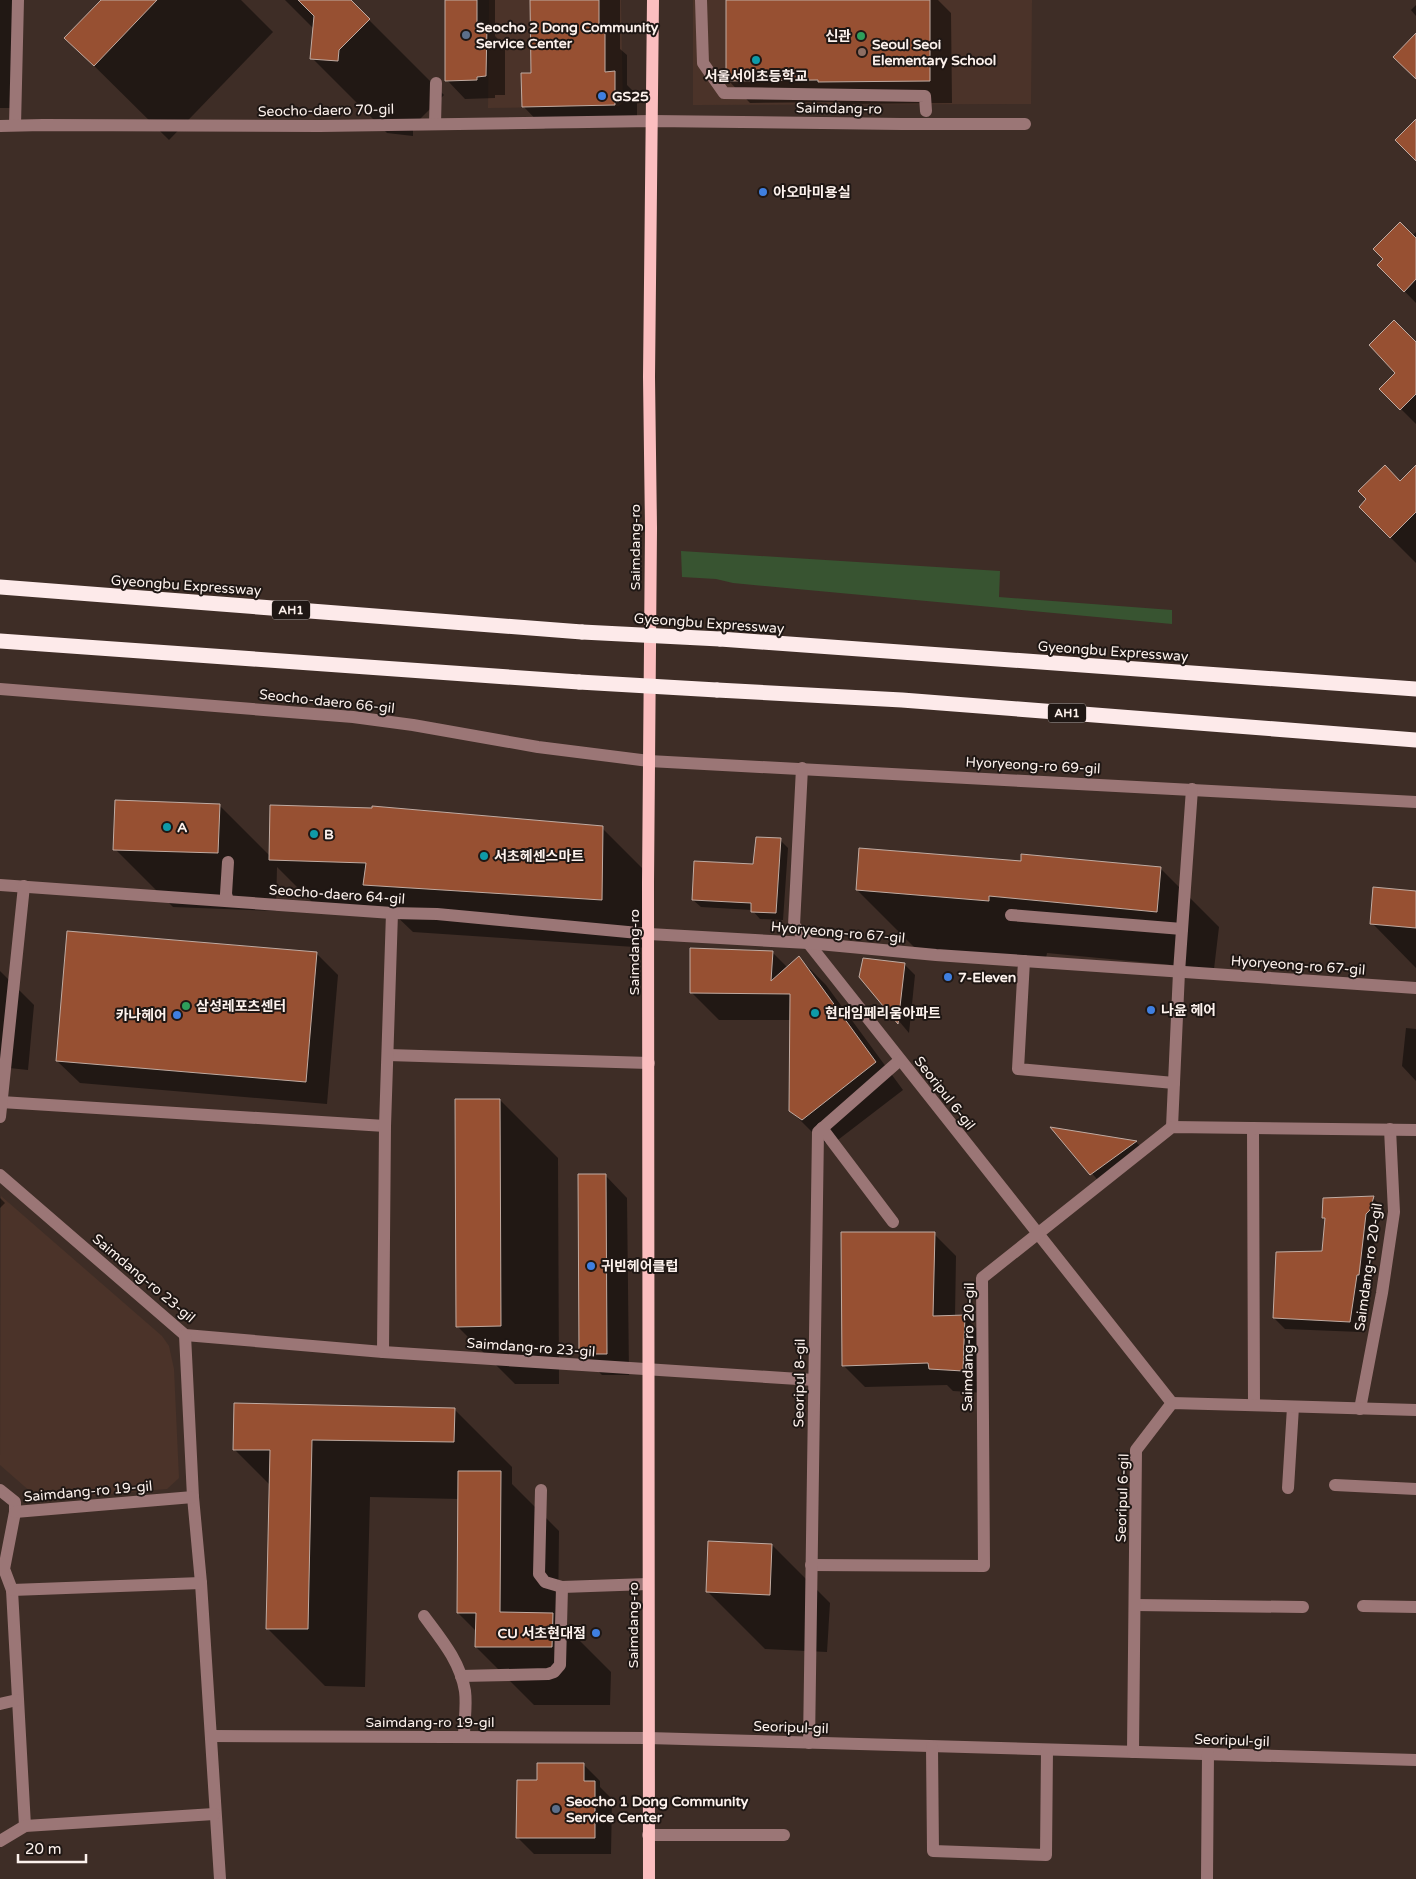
<svg xmlns="http://www.w3.org/2000/svg" width="1416" height="1879" font-family="'Varela Round','Noto Sans KR',sans-serif">
<style>
.built{fill:#4b3329}
.green{fill:#385431}
.shadow{fill:#0007}
.building{fill:#975032;stroke:#c0aba2}
.lines{fill:none;stroke-linecap:round;stroke-linejoin:round}
.minor{stroke:#9b7676;stroke-width:12}
.major{stroke:#fbbebf;stroke-width:12}
.highway{stroke:#fdeaea;stroke-width:15}
.highway-bridge{stroke:#fdeaea;stroke-width:15}
.service-dot{fill:#5c6f8a;stroke:#1f1714;stroke-width:2}
.leisure-dot{fill:#2e9e5b;stroke:#1f1714;stroke-width:2}
.education-dot{fill:#8d6e63;stroke:#1f1714;stroke-width:2}
.culture-dot{fill:#0f9aa8;stroke:#1f1714;stroke-width:2}
.shop-dot{fill:#3f7fe0;stroke:#1f1714;stroke-width:2}
.labels{text-anchor:middle;stroke-width:4;stroke-linejoin:round;paint-order:stroke}
.shield{fill:#1f1714;stroke:#bab0ac;stroke-width:1}
.shield-label{font-size:12px;font-weight:bold;fill:#fdf2ed}
.poi-label{font-size:14px;font-weight:bold;fill:#fdf2ed;stroke:#1f1714;text-anchor:start}
.street-label{font-size:14px;fill:#fdf2ed;stroke:#1f1714}
</style>
<rect width="100%" height="100%" fill="#3e2d26"/>
<g class="built">
<path d="M489,0H621L623,103L619,106L488,108Z"/>
<path d="M693,0H1032L1031,104L693,105Z"/>
<path d="M1,1196L162,1336L169,1346L174,1369L179,1478L167,1489L40,1500L0,1465Z"/>
</g>
<path class="green" d="M681,551L1000,571L999,597L1172,610V624L733,583L716,579L682,577Z"/>
<g class="shadow">
<path d="M0,0H13L11,108H0Z"/>
<path d="M103,0H241L273,32L169,140L66,38Z"/>
<path d="M285,0H349L444,95L413,126V136L387,133L312,58L314,29Z"/>
<path d="M446,0H495V36L505,46V95H495V98L465,99L447,80Z"/>
<path d="M532,0H620V49L627,55V85L637,95V126L545,129L523,106L532,74Z"/>
<path d="M727,0H938L951,13L952,103L841,104L839,102L750,103L728,80Z"/>
<path d="M1416,5V16L1411,10Z"/>
<path d="M1416,232V303L1379,265Z"/>
<path d="M1416,344V424L1381,389L1397,373Z"/>
<path d="M1416,467V563L1360,507L1400,483Z"/>
<path d="M219,805L270,856L602,828L650,876L649,948L413,932L390,910L318,908L277,867L276,911L173,907L115,849Z"/>
<path d="M780,840L788,848L783,920L760,919L752,910L701,907L693,900L755,866Z"/>
<path d="M1022,862L1161,869L1219,927L1214,969L1047,953L1046,958L915,948L857,890Z"/>
<path d="M1416,892V968L1372,923Z"/>
<path d="M772,952L788,968L799,958L826,985L903,1090L830,1146L818,1138L790,1110L791,1020H719L691,992Z"/>
<path d="M316,953L338,975L327,1104L80,1083L57,1061Z"/>
<path d="M904,964L915,975L909,1033L861,976Z"/>
<path d="M0,971L34,1005L28,1070L0,1067Z"/>
<path d="M1406,1028L1416,1029V1081L1402,1066Z"/>
<path d="M500,1100L558,1158L559,1384H515L457,1326Z"/>
<path d="M1053,1128L1136,1142L1147,1153L1102,1185Z"/>
<path d="M605,1175L627,1198L629,1375H602L580,1353Z"/>
<path d="M0,1198L5,1203L0,1208Z"/>
<path d="M1373,1198L1384,1209L1380,1221L1377,1225L1369,1285H1367L1361,1332L1285,1329L1274,1318L1323,1252L1326,1220L1324,1218Z"/>
<path d="M934,1234L956,1256L955,1317H965L987,1339L985,1393L953,1391L947,1385L865,1387L843,1365Z"/>
<path d="M454,1409L512,1467V1484L559,1531L558,1619L611,1672L610,1705H534L476,1647V1631L458,1613L459,1499L370,1497L365,1687L325,1686L267,1628L271,1486L234,1449Z"/>
<path d="M772,1545L830,1603L827,1652L765,1649L707,1591Z"/>
<path d="M583,1764L600,1781V1787L612,1799L611,1854H534L517,1837Z"/>
</g>
<g class="building">
<path d="M101,0H157L94,66L64,38Z"/>
<path d="M298,0H351L370,19L339,50L338,61L310,59L314,16Z"/>
<path d="M445,0H477V26H487L486,76L477,77V80L445,81Z"/>
<path d="M530,0H599V32H605V72L615,71V105L522,107L521,73H531Z"/>
<path d="M726,0H930V81L818,82V80L726,81Z"/>
<path d="M1416,33V79L1393,57Z"/>
<path d="M1416,119V161L1395,140Z"/>
<path d="M1400,222L1416,238V279L1404,292L1377,265L1383,259L1373,249Z"/>
<path d="M1394,320L1416,342V394L1400,410L1379,389L1395,373L1369,345Z"/>
<path d="M1385,465L1400,481L1416,465V512L1390,538L1359,507L1366,499L1358,491Z"/>
<path d="M115,800L220,804L218,853L113,850Z"/>
<path d="M270,805L372,808V806L603,826L602,900L363,885L366,863L269,860Z"/>
<path d="M756,837L781,838L776,913L751,912V903L692,900L694,861L753,864Z"/>
<path d="M859,848L1021,861V854L1161,867L1157,912L989,896V901L856,890Z"/>
<path d="M1373,887L1416,891V928L1370,924Z"/>
<path d="M67,931L317,952L306,1082L56,1061Z"/>
<path d="M690,948L773,951L771,981L799,956L876,1062L802,1120L789,1111L790,994L690,993Z"/>
<path d="M863,958L905,963L898,1024L859,977Z"/>
<path d="M455,1099H500L501,1326L456,1327Z"/>
<path d="M1050,1127L1137,1141L1090,1175Z"/>
<path d="M578,1174H606L607,1354H579Z"/>
<path d="M1374,1196L1370,1210L1366,1214L1359,1275H1357L1350,1322L1273,1318L1276,1252L1322,1251L1325,1218H1322L1323,1198Z"/>
<path d="M841,1232H935L933,1316L965,1315L963,1371L929,1369L928,1363L842,1366Z"/>
<path d="M234,1403L455,1408L454,1442L312,1440L308,1629H266L270,1450H233Z"/>
<path d="M458,1471H501L500,1612L553,1613L552,1647H475L476,1613H457Z"/>
<path d="M708,1541L772,1544L770,1595L706,1592Z"/>
<path d="M537,1763H584V1781H595V1838H516L517,1780H537Z"/>
</g>
<g class="lines">
<g class="minor">
<path d="M701,0L703,63L724,93L925,96L926,111"/>
<path d="M435,124L436,83"/>
<path d="M15,125L18,0"/>
<path d="M0,126L43,125L320,126L652,121L901,124H1025"/>
<path d="M0,689L353,717L413,725L538,747L649,761L1416,802"/>
<path d="M802,768L794,925L1172,1403"/>
<path d="M0,885L392,913L437,914L649,934L808,943L936,955L1416,988"/>
<path d="M228,901L226,894L228,862"/>
<path d="M1011,915L1182,929"/>
<path d="M1024,961L1018,1069L1174,1083"/>
<path d="M388,1055L649,1063"/>
<path d="M1,1102L385,1126"/>
<path d="M0,1117L24,886"/>
<path d="M1172,1127L1179,972L1192,789"/>
<path d="M822,1128L893,1222"/>
<path d="M1253,1128L1254,1405"/>
<path d="M0,1175L185,1335L383,1352L814,1380"/>
<path d="M185,1335L193,1497L201,1583L220,1879"/>
<path d="M383,1352L385,1126L392,913"/>
<path d="M1360,1409L1382,1293L1394,1212L1390,1129"/>
<path d="M1335,1485L1416,1489"/>
<path d="M1288,1488L1293,1407"/>
<path d="M0,1490L15,1502V1512L4,1569L12,1590L25,1826"/>
<path d="M541,1490L539,1574L545,1582L562,1587L648,1584"/>
<path d="M15,1512L193,1497"/>
<path d="M811,1565L984,1566L982,1278L1172,1127L1416,1130"/>
<path d="M12,1590L201,1583"/>
<path d="M1135,1605L1303,1607"/>
<path d="M1363,1606L1416,1607"/>
<path d="M424,1616C441,1639 460,1661 465,1691C467,1706 464,1722 464,1737"/>
<path d="M461,1676L548,1674L554,1672L560,1665L562,1587"/>
<path d="M0,1704L17,1700"/>
<path d="M211,1736L648,1738L1416,1760"/>
<path d="M809,1743L818,1132L900,1060"/>
<path d="M932,1747L933,1851L1046,1855L1047,1750"/>
<path d="M1133,1752L1136,1450L1172,1403L1416,1410"/>
<path d="M648,1835H784"/>
<path d="M0,1841L25,1826L214,1814"/>
<path d="M1207,1879L1208,1754"/>
</g>
<path class="major" d="M649,1879L648,882L651,528L649,377L653,0"/>
<g class="highway">
<path d="M0,587L582,632"/>
<path d="M720,639L1416,689"/>
<path d="M0,641L579,682"/>
<path d="M717,690L902,700L1416,740"/>
</g>
<g class="highway-bridge">
<path d="M582,632L720,639"/>
<path d="M579,682L717,690"/>
</g>
</g>
<g class="service-dot">
<circle cx="466" cy="35" r="5"/>
<circle cx="556" cy="1809" r="5"/>
</g>
<g class="leisure-dot">
<circle cx="861" cy="36" r="5"/>
<circle cx="186" cy="1006" r="5"/>
</g>
<circle class="education-dot" cx="862" cy="52" r="5"/>
<g class="culture-dot">
<circle cx="756" cy="60" r="5"/>
<circle cx="167" cy="827" r="5"/>
<circle cx="314" cy="834" r="5"/>
<circle cx="484" cy="856" r="5"/>
<circle cx="815" cy="1013" r="5"/>
</g>
<g class="shop-dot">
<circle cx="602" cy="96" r="5"/>
<circle cx="763" cy="192" r="5"/>
<circle cx="948" cy="977" r="5"/>
<circle cx="1151" cy="1010" r="5"/>
<circle cx="177" cy="1015" r="5"/>
<circle cx="591" cy="1266" r="5"/>
<circle cx="596" cy="1633" r="5"/>
</g>
<g class="labels">
<g class="shield">
<rect x="272" y="600.5" width="38" height="19" rx="4"/>
<rect x="1048" y="703.5" width="38" height="19" rx="4"/>
</g>
<g class="shield-label">
<text x="291" y="614">AH1</text>
<text x="1067" y="717">AH1</text>
</g>
<g class="poi-label">
<text x="476" y="32">Seocho 2 Dong Community<tspan x="476" dy="16">Service Center</tspan></text>
<text x="851" y="41" text-anchor="end">신관</text>
<text x="872" y="49">Seoul Seoi<tspan x="872" dy="16">Elementary School</tspan></text>
<text x="756" y="81" text-anchor="middle">서울서이초등학교</text>
<text x="612" y="101">GS25</text>
<text x="773" y="197">아오마미용실</text>
<text x="177" y="832">A</text>
<text x="324" y="839">B</text>
<text x="494" y="861">서초헤센스마트</text>
<text x="958" y="982">7-Eleven</text>
<text x="196" y="1011">삼성레포츠센터</text>
<text x="1161" y="1015">나윤 헤어</text>
<text x="825" y="1018">현대임페리움아파트</text>
<text x="167" y="1020" text-anchor="end">카나헤어</text>
<text x="601" y="1271">귀빈헤어클럽</text>
<text x="586" y="1638" text-anchor="end">CU 서초현대점</text>
<text x="566" y="1806">Seocho 1 Dong Community<tspan x="566" dy="16">Service Center</tspan></text>
</g>
<g class="street-label">
<text transform="translate(839 108) rotate(1)" y="5">Saimdang-ro</text>
<text transform="translate(326 110) rotate(-1)" y="5">Seocho-daero 70-gil</text>
<text transform="translate(635 547) rotate(-90)" y="5">Saimdang-ro</text>
<text transform="translate(186 585) rotate(4)" y="5">Gyeongbu Expressway</text>
<text transform="translate(709 623) rotate(4)" y="5">Gyeongbu Expressway</text>
<text transform="translate(1113 651) rotate(4)" y="5">Gyeongbu Expressway</text>
<text transform="translate(327 701) rotate(6)" y="5">Seocho-daero 66-gil</text>
<text transform="translate(1033 765) rotate(3)" y="5">Hyoryeong-ro 69-gil</text>
<text transform="translate(337 894) rotate(4)" y="5">Seocho-daero 64-gil</text>
<text transform="translate(838 932) rotate(5)" y="5">Hyoryeong-ro 67-gil</text>
<text transform="translate(634 952) rotate(-90)" y="5">Saimdang-ro</text>
<text transform="translate(1298 965) rotate(4)" y="5">Hyoryeong-ro 67-gil</text>
<text transform="translate(945 1093) rotate(52)" y="5">Seoripul 6-gil</text>
<text transform="translate(1368 1267) rotate(-82)" y="5">Saimdang-ro 20-gil</text>
<text transform="translate(144 1278) rotate(40)" y="5">Saimdang-ro 23-gil</text>
<text transform="translate(531 1347) rotate(4)" y="5">Saimdang-ro 23-gil</text>
<text transform="translate(968 1347) rotate(-89)" y="5">Saimdang-ro 20-gil</text>
<text transform="translate(799 1383) rotate(-89)" y="5">Seoripul 8-gil</text>
<text transform="translate(88 1491) rotate(-5)" y="5">Saimdang-ro 19-gil</text>
<text transform="translate(1122 1498) rotate(-88)" y="5">Seoripul 6-gil</text>
<text transform="translate(633 1625) rotate(-90)" y="5">Saimdang-ro</text>
<text x="430" y="1727">Saimdang-ro 19-gil</text>
<text transform="translate(791 1727) rotate(2)" y="5">Seoripul-gil</text>
<text transform="translate(1232 1740) rotate(2)" y="5">Seoripul-gil</text>
</g>
</g>
<path d="M18 1854v8h68v-8" fill="none" stroke="#fdf2ed" stroke-width="2.5"/>
<text x="25" y="1854" font-size="15" fill="#fdf2ed" stroke="#1f1714" stroke-width="4" paint-order="stroke">20 m</text>
</svg>
